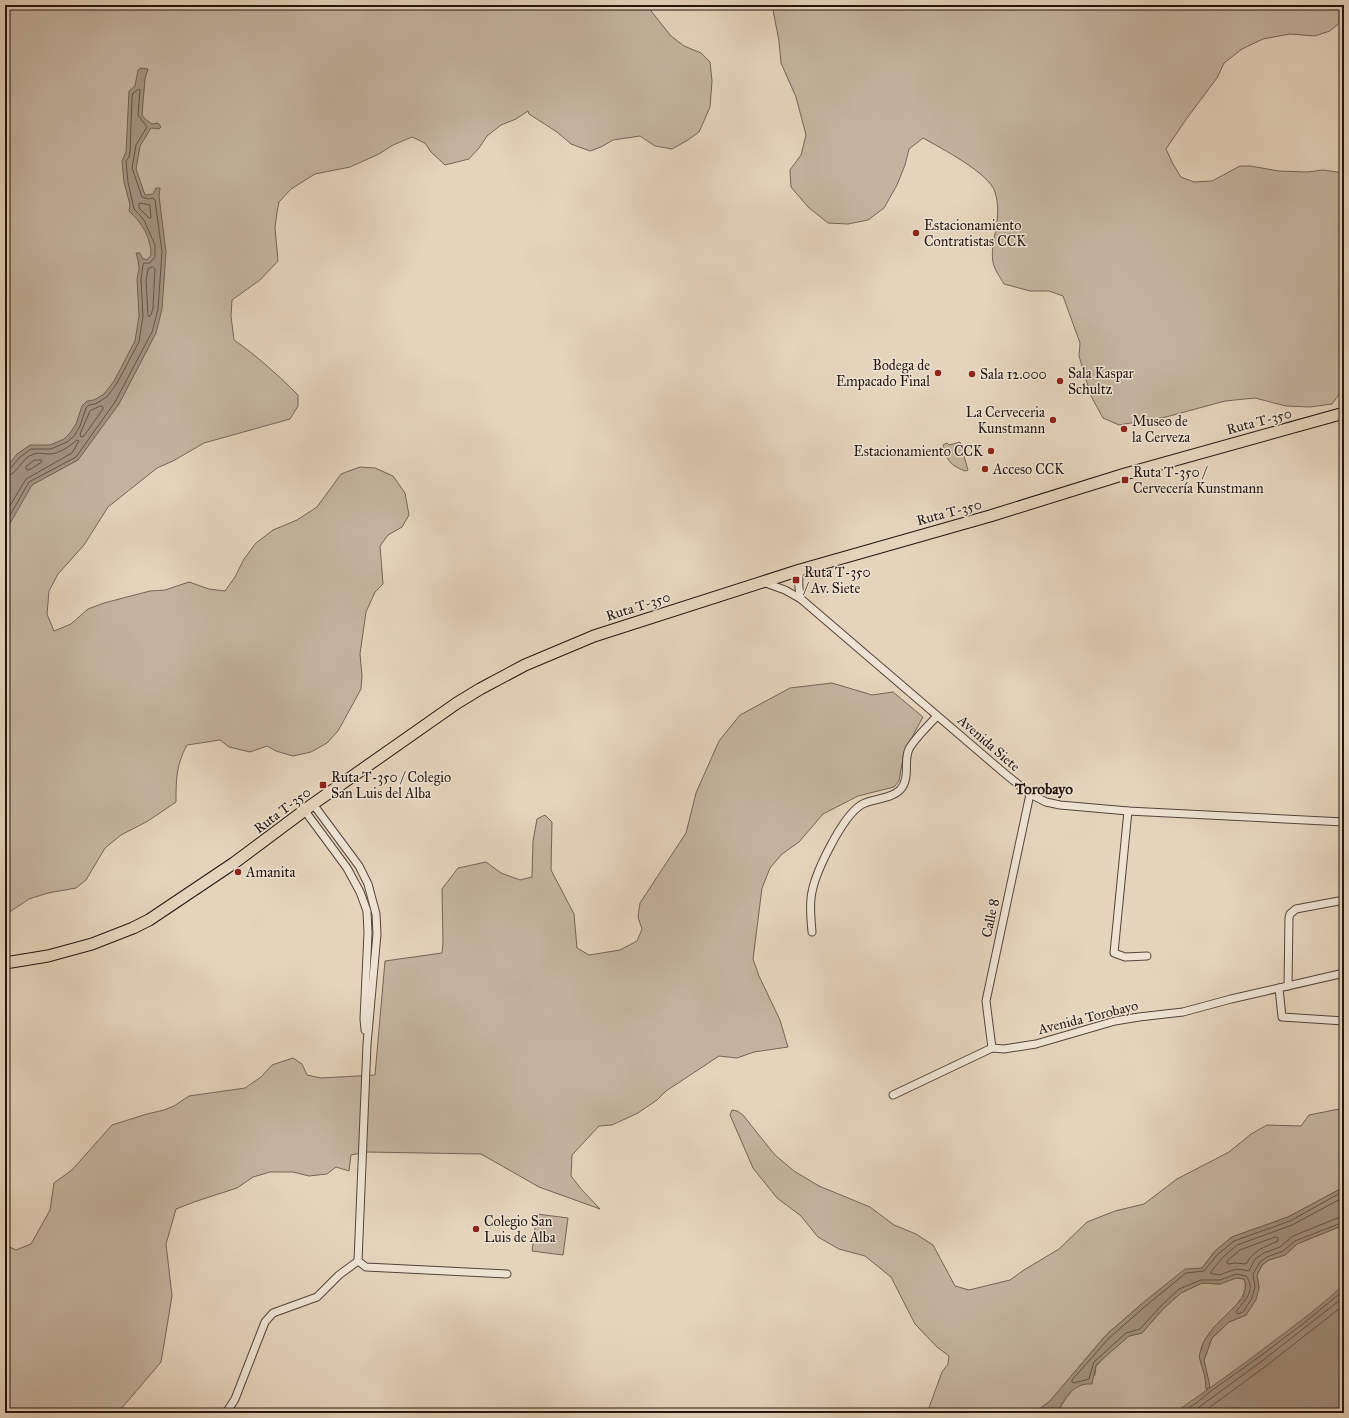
<svg xmlns="http://www.w3.org/2000/svg" width="1349" height="1418" font-family="'IM FELL Great Primer',serif">
<style>
.green{fill:#c4b49f;stroke:#746457}
.water{fill:#a39381;stroke:#706153}
.lines{fill:none;stroke-linecap:round;stroke-linejoin:round}
.shore{stroke:#635448;stroke-width:1}
.minor-casing{stroke:#54453a;stroke-width:9}
.primary-casing{stroke:#23150f;stroke-width:13}
.minor{stroke:#eee3d3;stroke-width:7}
.primary{stroke:#e5d4bc;stroke-width:11}
.poi-dot{fill:#8f2418;stroke:#eee3d3;stroke-width:1.5}
.labels{text-anchor:middle;stroke-width:3;stroke-linejoin:round;paint-order:stroke}
.poi-label{font-size:14px;fill:#23150f;stroke:#eee3d3;text-anchor:start}
.street-label{font-size:14px;fill:#23150f;stroke:#eee3d3}
.neighbourhood-label{font-size:15px;font-weight:bold;fill:#23150f;stroke:#eee3d3}
</style>
<rect width="100%" height="100%" fill="#e5d4bc"/>
<filter id="stains"><feTurbulence type="fractalNoise" baseFrequency=".005" numOctaves="4"/><feColorMatrix values="0 0 0 0 .2 0 0 0 0 .09 0 0 0 0 .02 0 0 0 .5 -.17"/></filter>
<radialGradient id="worn" r=".72"><stop offset=".6" stop-color="#630" stop-opacity="0"/><stop offset="1" stop-color="#630" stop-opacity=".3"/></radialGradient>
<g class="green">
<path d="M5,5H651V11L671,36L684,46L701,53L710,62L712,81L710,107L699,132L688,140L672,149L655,146L640,136L613,140L601,147L590,151L571,144L557,132L529,114L528,111L516,119L501,125L487,136L479,148L469,159L445,165L431,152L425,143L412,137L393,145L379,154L350,167L315,174L291,189L279,202L277,212L275,228L278,261L260,280L232,300L231,316L234,340C257,356 278,375 298,395V406L290,419L204,443L173,461L157,468L108,507L84,545L58,574L49,591L47,614L54,631L71,624L88,609L104,603L150,591L165,590L189,582L209,589L225,591L235,577L244,559L256,543L273,530L297,520L317,507L341,474L360,467L375,468L393,476L405,493L409,515L402,527L388,535L380,546L383,584L375,592L366,612L360,654L362,676L361,689L338,731L327,743L311,752L293,756L276,751L267,746L250,752L229,747L220,740L187,745C176,765 176,780 176,802L148,821L121,835L105,848L86,880L76,888L48,893L29,899L5,915Z"/>
<path d="M772,5H1344V19L1330,31L1315,36L1290,34L1263,39L1242,49L1224,63L1217,78L1187,118L1166,149L1173,164L1181,177L1194,182L1212,181L1240,166H1250L1279,171L1307,172L1323,170L1344,173V388L1332,404L1310,407L1286,406L1255,398L1225,401L1166,417L1119,425L1103,418L1091,396L1079,356L1080,343L1063,296L1049,291H1030L1004,284C1000,277 994,269 993,262C991,251 994,239 996,229C998,216 999,205 995,192C989,173 941,148 923,138L909,149L905,165L897,185L884,208L868,220L848,224L828,223L808,207L791,187L790,170L801,155L806,135L796,97L781,63L779,41Z"/>
<path d="M960,442L968,470L965,471C950,465 947,461 943,445L947,443L949,445Z"/>
<path d="M832,683L872,695L893,692L923,717L904,752L899,781L894,787L858,796L823,814L799,842L782,854L770,868L762,888L753,959L759,976L780,1020L788,1047L754,1052L737,1058L719,1056L666,1091L657,1100L638,1113L612,1125L599,1126L572,1155L571,1176L582,1190L600,1209L539,1187L481,1154L367,1152L351,1155L349,1171L336,1167L327,1174L309,1176L293,1172H270L253,1177L237,1188L194,1202L176,1209L166,1244L172,1296L161,1362L121,1409L115,1413H5V1245L16,1250L31,1244L50,1210L54,1183L72,1170L112,1125L147,1114L164,1110L174,1106L189,1096L245,1088L261,1077L272,1065L293,1058L302,1064L307,1075L321,1078L375,1075L385,961L442,953L443,943L442,889L458,868L486,862L501,873L520,880L532,877L533,841L537,819L545,815L552,822L551,870L574,914L577,948L589,955L620,950L637,941L642,929L638,917L640,903L686,833L696,793L719,741L740,715L790,688Z"/>
<path d="M1344,1108V1187L1288,1217L1232,1237L1215,1251L1202,1268L1145,1301L1106,1335L1050,1401L1034,1413H927L942,1372L948,1364L949,1356L937,1347L915,1324L891,1277L865,1256L839,1249L818,1237L801,1216L777,1198L753,1168L730,1115L732,1110L737,1111L743,1115L758,1134L775,1155L794,1171L819,1186L870,1207L894,1225L916,1234L933,1245L955,1286L969,1290L1010,1280L1024,1270L1059,1249L1087,1222L1115,1211L1144,1204L1177,1179L1229,1152L1251,1134L1267,1125L1301,1126L1309,1115Z"/>
<path d="M537,1214L568,1218L563,1255L532,1251Z"/>
<path d="M1344,1225V1296L1213,1403L1204,1360L1212,1338L1229,1322L1246,1315L1259,1288L1257,1275L1262,1265L1269,1260L1285,1255L1297,1244Z"/>
<path d="M1236,1278L1244,1279C1254,1305 1201,1325 1200,1355C1199,1362 1204,1370 1205,1377C1207,1389 1207,1401 1212,1413H1057L1066,1398L1075,1387L1087,1383L1095,1375L1096,1366L1113,1349L1129,1336L1142,1333L1163,1309L1181,1293L1202,1283L1220,1284Z"/>
</g>
<g class="water">
<path d="M141,68L148,69L145,79L142,115L145,119L152,124L158,123L161,127L159,129L151,128L140,146L136,169L145,195L153,194L156,188H160L159,196L166,252L162,309L156,333L119,404L78,460L32,485L5,532V469L17,454L30,445H50L64,439L70,433L76,424L82,406L87,401L94,400L104,394L114,381L135,341L139,316L137,279L139,269L138,260L136,253H140L142,258L147,260L151,255C151,237 142,223 129,211L130,205L124,182L122,161L126,152L129,91L135,86L138,70Z"/>
<path d="M1344,1187V1225L1297,1244L1285,1255L1269,1260L1262,1265L1257,1275L1259,1288L1256,1300L1246,1315L1229,1322L1212,1338L1204,1360L1210,1387L1206,1389L1205,1377L1199,1356L1204,1341L1214,1327L1243,1298L1246,1285L1244,1279L1236,1278L1220,1284L1202,1283L1181,1293L1163,1309L1142,1333L1129,1336L1096,1365L1092,1384C1075,1382 1064,1398 1057,1413H1034L1050,1401L1106,1335L1145,1301L1185,1269L1202,1268L1215,1251L1232,1237L1288,1217Z"/>
<path d="M1344,1284V1413H1174C1209,1389 1244,1364 1278,1338C1300,1321 1324,1304 1344,1284Z"/>
</g>
<g class="lines">
<g class="shore">
<path d="M140,203L150,205L151,218H149L139,208V205Z"/>
<path d="M153,267L155,269L153,308L151,315L149,317L148,315L146,280L148,269Z"/>
<path d="M101,406L103,407V409L84,436L81,437L80,434L90,411Z"/>
<path d="M35,460H41L42,462L29,470H27L26,467Z"/>
<path d="M5,471L9,470L20,457L31,449H51L67,442L74,436L80,426L86,408L89,405L95,404L107,397L117,383L139,342L143,316L141,280L143,265L144,263H150L155,257V245L144,220L134,209L128,182L126,161L129,157L130,152L132,98L133,93L139,89L140,90L138,115L147,127L136,145L132,168L142,197L148,199L153,198L155,200L162,252L158,309L152,332L115,402L76,457L29,482L5,524"/>
<path d="M5,476C18,476 21,457 34,454C38,452 44,454 49,454C59,454 70,446 77,440L79,441L72,453L26,479L5,514"/>
<path d="M1344,1191L1290,1221L1234,1241L1218,1254L1204,1271L1186,1273L1148,1304L1109,1338L1072,1380V1382L1074,1383L1089,1379L1094,1362L1126,1333L1140,1329L1161,1306L1179,1289L1201,1280H1220L1236,1274L1246,1276C1257,1291 1244,1300 1236,1312L1238,1314L1243,1312L1252,1298L1255,1287L1253,1274L1260,1262L1267,1257L1283,1251L1295,1241L1344,1222"/>
<path d="M1344,1197L1292,1225L1237,1245L1222,1258L1210,1273L1219,1275L1236,1269L1249,1271L1255,1259L1264,1253L1280,1247L1293,1236L1340,1217H1344"/>
<path d="M1276,1237L1278,1238V1241C1263,1248 1255,1249 1246,1264L1235,1263L1229,1264L1227,1263V1261L1240,1250Z"/>
<path d="M1181,1413L1199,1401L1211,1391L1259,1357L1304,1323L1344,1290"/>
<path d="M1191,1413L1262,1361L1344,1297"/>
<path d="M1202,1413L1266,1366L1344,1305"/>
</g>
<g class="minor-casing">
<g id="minor">
<path d="M800,570C798,580 798,588 801,599"/>
<path d="M763,582L785,590L801,599L1003,772L1030,794L1046,802L1060,805L1128,811L1344,822"/>
<path d="M313,804L359,866L368,884L376,914L377,934L367,1044L358,1261L366,1267L507,1274"/>
<path d="M305,811L347,868L360,892L367,911L368,933L364,1019L365,1030"/>
<path d="M1128,811L1114,953L1125,957L1147,956"/>
<path d="M812,932C811,919 809,905 812,892C816,871 842,817 861,805C872,798 890,800 900,790C911,778 903,762 909,749C915,738 929,725 937,716"/>
<path d="M1288,986L1289,918L1290,914L1296,909L1344,900"/>
<path d="M1279,988L1282,1017L1344,1021"/>
<path d="M992,1048L986,1001L1030,794"/>
<path d="M893,1095L992,1048L1004,1049L1036,1044L1115,1021L1139,1017L1183,1012L1231,999L1344,973"/>
<path d="M226,1413L235,1399L265,1322L273,1313L317,1297L339,1275L358,1261"/>
</g>
</g>
<g class="primary-casing">
<path id="primary" d="M5,963L48,956L92,944L133,928L149,920L234,863L313,804L457,703L480,689L525,665L594,636L800,570L990,516L1125,474L1344,413"/>
</g>
<use href="#minor" class="minor"/>
<use href="#primary" class="primary"/>
</g>
<g class="poi-dot">
<circle cx="916" cy="233" r="4"/>
<circle cx="938" cy="373" r="4"/>
<circle cx="972" cy="374" r="4"/>
<circle cx="1060" cy="381" r="4"/>
<circle cx="1053" cy="420" r="4"/>
<circle cx="1124" cy="429" r="4"/>
<circle cx="991" cy="451" r="4"/>
<circle cx="985" cy="469" r="4"/>
<rect x="1121" y="476" width="8" height="8" rx="2"/>
<rect x="792" y="576" width="8" height="8" rx="2"/>
<rect x="319" y="781" width="8" height="8" rx="2"/>
<circle cx="238" cy="872" r="4"/>
<circle cx="476" cy="1229" r="4"/>
</g>
<g class="labels">
<g class="poi-label">
<text x="924" y="230">Estacionamiento<tspan x="924" dy="16">Contratistas CCK</tspan></text>
<text x="930" y="370" text-anchor="end">Bodega de<tspan x="930" dy="16">Empacado Final</tspan></text>
<text x="1068" y="378">Sala Kaspar<tspan x="1068" dy="16">Schultz</tspan></text>
<text x="980" y="379">Sala 12.000</text>
<text x="1045" y="417" text-anchor="end">La Cerveceria<tspan x="1045" dy="16">Kunstmann</tspan></text>
<text x="1132" y="426">Museo de<tspan x="1132" dy="16">la Cerveza</tspan></text>
<text x="983" y="456" text-anchor="end">Estacionamiento CCK</text>
<text x="993" y="474">Acceso CCK</text>
<text x="1133" y="477">Ruta T-350 /<tspan x="1133" dy="16">Cervecería Kunstmann</tspan></text>
<text x="804" y="577">Ruta T-350<tspan x="804" dy="16">/ Av. Siete</tspan></text>
<text x="331" y="782">Ruta T-350 / Colegio<tspan x="331" dy="16">San Luis del Alba</tspan></text>
<text x="246" y="877">Amanita</text>
<text x="484" y="1226">Colegio San<tspan x="484" dy="16">Luis de Alba</tspan></text>
</g>
<g class="street-label">
<text transform="translate(1259 421) rotate(-15)" y="5">Ruta T-350</text>
<text transform="translate(949 512) rotate(-15)" y="5">Ruta T-350</text>
<text transform="translate(638 606) rotate(-18)" y="5">Ruta T-350</text>
<text transform="translate(989 743) rotate(41)" y="5">Avenida Siete</text>
<text transform="translate(282 810) rotate(-37)" y="5">Ruta T-350</text>
<text transform="translate(990 918) rotate(-78)" y="5">Calle 8</text>
<text transform="translate(1088 1017) rotate(-14)" y="5">Avenida Torobayo</text>
</g>
<g class="neighbourhood-label">
<text x="1044" y="794">Torobayo</text>
</g>
</g>
<rect width="1349" height="1418" fill="none" stroke="#e5d4bc" stroke-width="20"/>
<rect x="6" y="6" width="1337" height="1406" fill="none" stroke="#23150f" stroke-width="2"/>
<rect x="10" y="10" width="1329" height="1398" fill="none" stroke="#23150f"/>
<rect width="100%" height="100%" filter="url(#stains)"/>
<rect width="100%" height="100%" fill="url(#worn)"/>
</svg>
